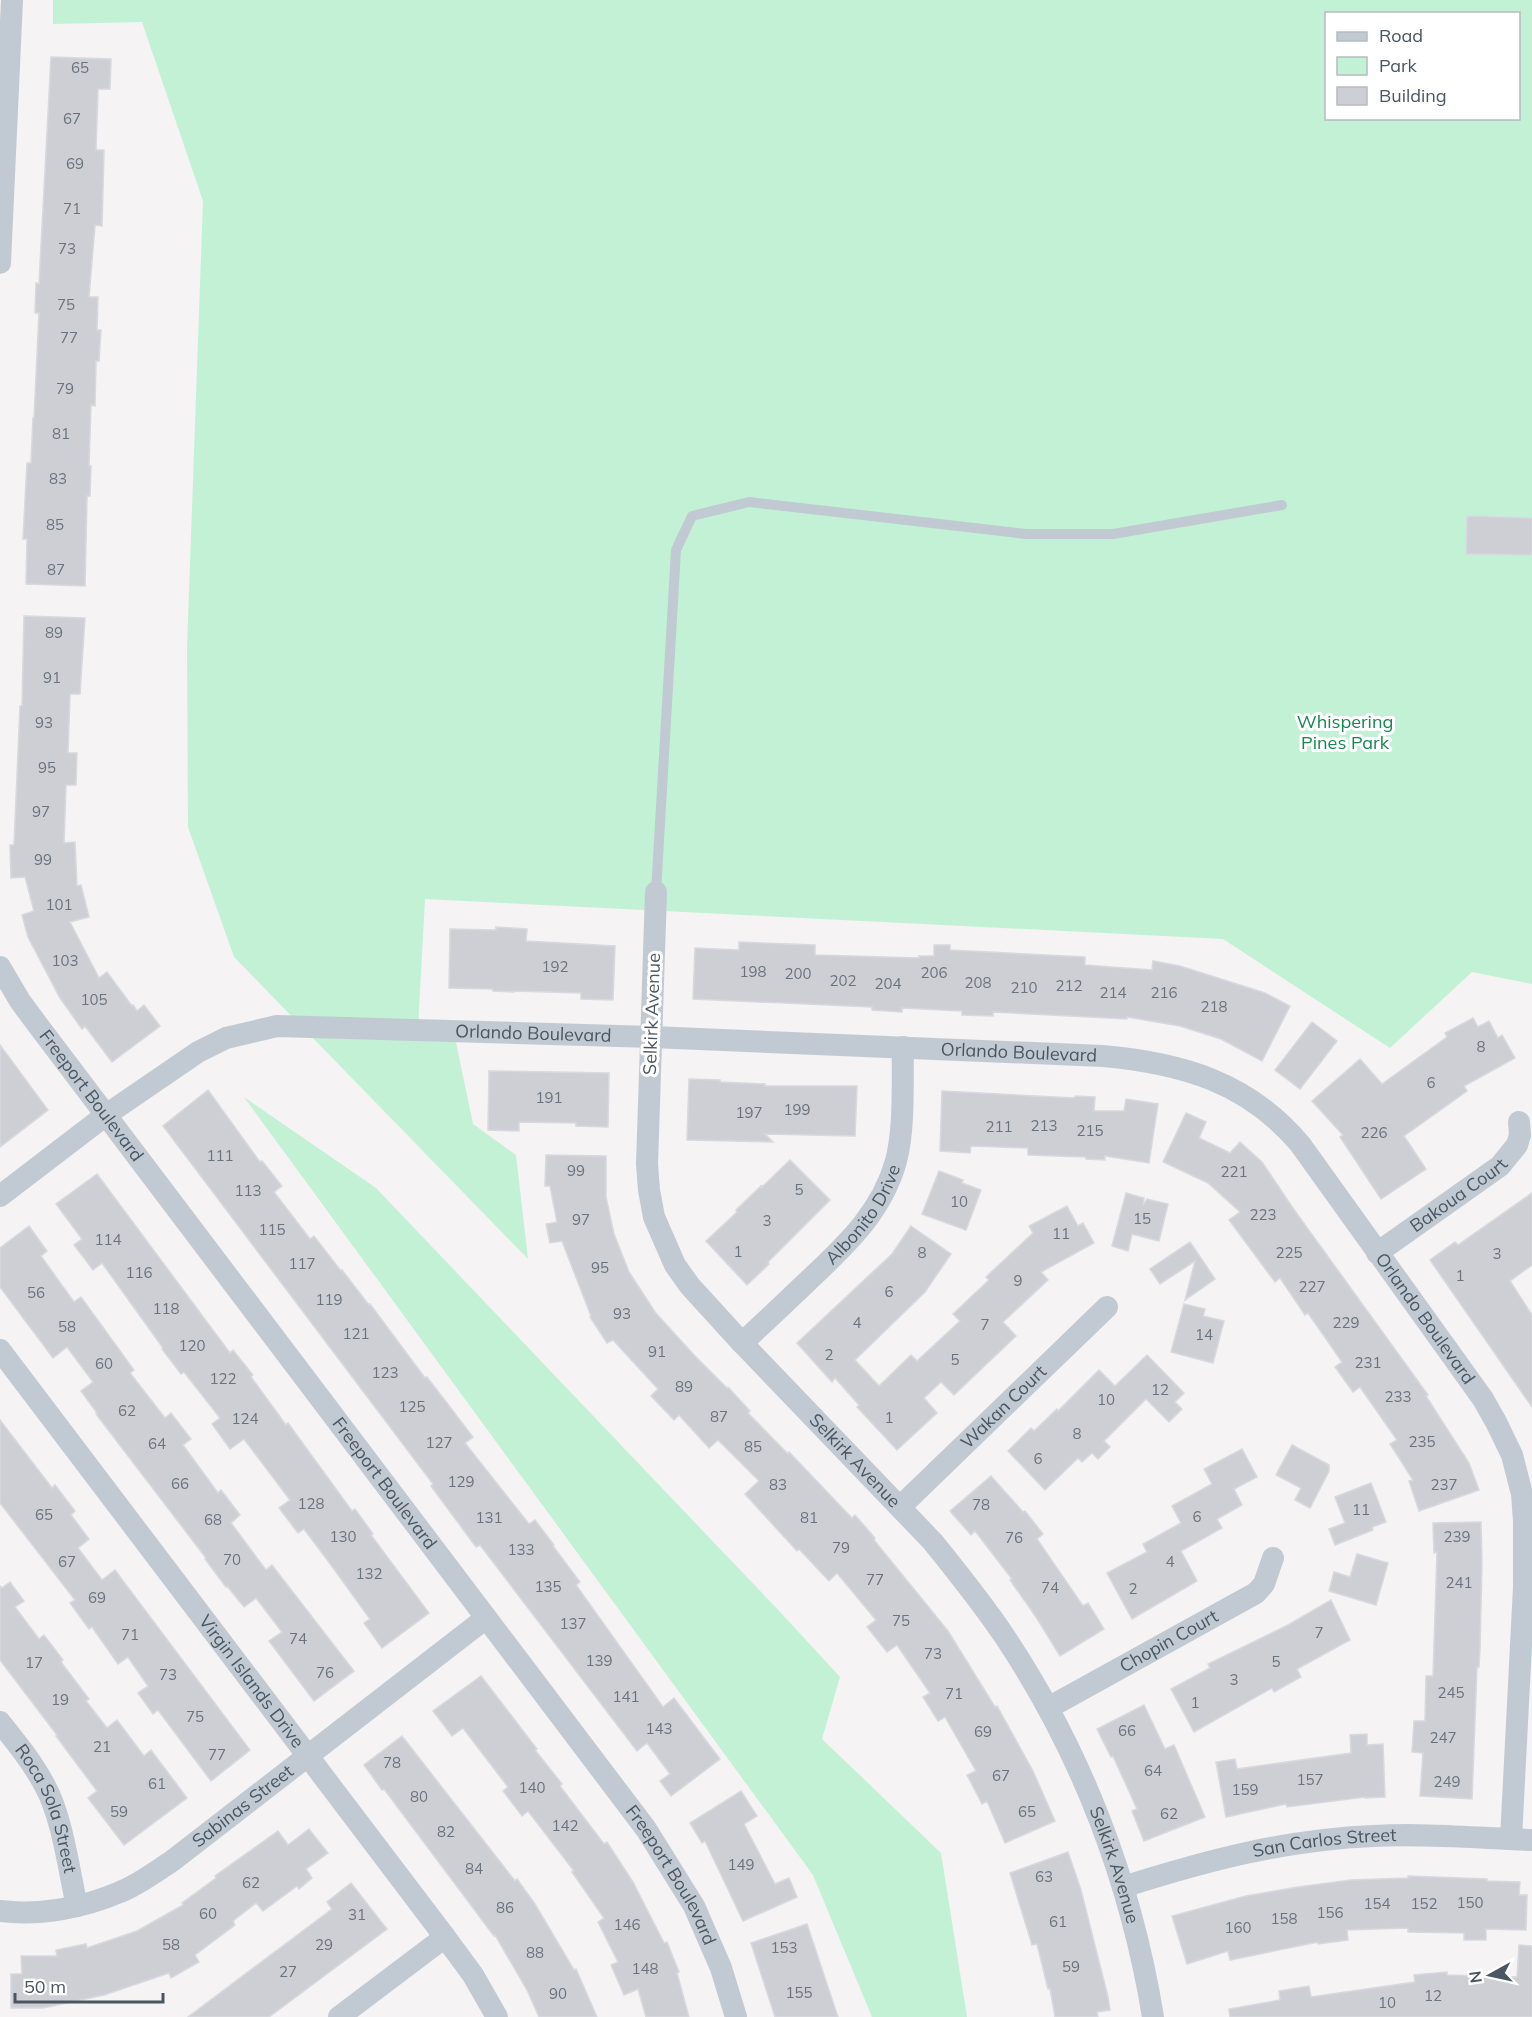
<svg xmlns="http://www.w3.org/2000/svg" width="1532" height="2017" font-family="Mulish,sans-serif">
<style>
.green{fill:#c3f1d5;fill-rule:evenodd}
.building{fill:#cdcfd5;stroke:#d7d9de;stroke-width:1.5}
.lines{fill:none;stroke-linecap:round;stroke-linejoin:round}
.service{stroke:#c1cad2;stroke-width:10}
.minor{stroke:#c1cad2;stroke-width:22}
.labels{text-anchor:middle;stroke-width:6;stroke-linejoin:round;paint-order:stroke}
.number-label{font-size:15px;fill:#6b747e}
.park-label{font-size:18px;fill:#17864f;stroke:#fff}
.street-label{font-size:18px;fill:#4a5661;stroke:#fff}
</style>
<rect width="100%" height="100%" fill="#f5f3f3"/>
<g class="green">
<path d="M53,0H1532V984L1472,972L1390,1048L1223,939L425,899L418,1028H453L473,1124L516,1155L528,1259L234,957L188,827L187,648L203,201L142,22L53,24ZM1326,14H1518V118H1326Z"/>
<path d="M244,1097L376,1188L782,1614L840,1677L822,1739L941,1853L967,2017H872L813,1875Z"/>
</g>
<g class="building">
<path d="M51,57L111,59L110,89H98L96,150H104L102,226L95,225L89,297H98L97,330H101L99,361H96L95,406L91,405L89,466H91L90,496H87L85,586L26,584L27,539H23L27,463H31L33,418H34L39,313H35L36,283L39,284Z"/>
<path d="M1467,516L1532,518V555L1466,554Z"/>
<path d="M24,616L85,618L80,694H70L68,753H77L76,785H66L64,843L75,842L77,886L81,885L89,917L70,922L99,978L107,972L132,1006L133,1005L137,1011L144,1005L160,1026L112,1062L85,1026L82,1029L60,998L28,937L22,915L34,911L25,877L11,878L10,845H14L20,706H22Z"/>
<path d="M496,927L527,929L526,941L615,946L613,1000L581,999V993L514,991V992L493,991V989L449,988L450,929L496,930Z"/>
<path d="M739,942L815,945V955L919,958V956H934V945H950V950L1085,957V965L1152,970L1153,961L1180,966L1265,993L1290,1006L1262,1061L1221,1039L1180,1026L1127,1017V1019L993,1012V1016L962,1015V1011L902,1008V1012L872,1010V1007L693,999L695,948L739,950Z"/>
<path d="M1473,1018L1478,1027L1489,1021L1498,1038L1502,1035L1515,1058L1464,1086L1467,1091L1404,1136L1426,1169L1381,1199L1340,1137L1343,1135L1312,1101L1360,1059L1382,1084L1447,1037L1445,1033Z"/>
<path d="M1312,1022L1337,1041L1300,1089L1275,1070Z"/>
<path d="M0,1045L48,1110L0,1147Z"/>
<path d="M489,1071L609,1073L608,1127L576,1126V1123L519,1122V1131L488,1130Z"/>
<path d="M689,1079L720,1080V1082L765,1084V1086H857L855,1136L765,1134L773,1142L687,1140Z"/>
<path d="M208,1090L260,1162L262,1161L282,1186L274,1192L310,1239L314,1236L341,1271L342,1270L369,1305L370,1304L425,1378L427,1377L473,1437L465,1443L529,1524L535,1520L554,1545L553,1546L580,1582L576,1585L663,1707L674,1698L720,1759L671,1796L660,1781L670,1774L647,1743L637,1751L480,1545L476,1547L431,1486L433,1484L163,1126Z"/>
<path d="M942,1091L1075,1098V1096L1095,1097L1094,1111H1124L1126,1099L1158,1104L1149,1163L1105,1156V1160L1086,1159V1157L1028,1155V1148L971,1146L970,1153L940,1151Z"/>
<path d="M1186,1113L1206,1122L1199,1138L1230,1153L1240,1142L1262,1162L1295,1211L1428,1395L1426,1396L1469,1463L1479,1490L1419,1511L1409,1481L1413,1480L1390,1444L1397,1440L1360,1387L1353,1392L1335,1367L1342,1362L1308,1313L1305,1315L1280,1278L1275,1282L1229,1220L1240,1212L1208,1183L1163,1162Z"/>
<path d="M546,1155L606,1156V1197L614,1234L629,1272L655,1312L694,1355L727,1388L728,1387L750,1411L748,1413L788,1454L789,1452L852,1518L855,1515L875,1538L874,1540L948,1631L995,1707L997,1706L1033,1771L1055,1821L1005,1843L987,1801L982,1804L967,1775L976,1771L945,1717L938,1721L923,1697L930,1693L897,1645L887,1652L867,1627L876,1620L837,1573L829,1581L799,1549L797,1551L745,1494L759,1481L718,1440L709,1448L679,1415L674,1420L651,1396L658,1389L613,1340L607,1343L590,1317L591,1316L562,1241L550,1243L546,1224L557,1222L550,1186H545Z"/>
<path d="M790,1160L830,1200L768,1262L769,1264L747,1285L706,1241L737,1212L736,1210L762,1185L761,1188Z"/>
<path d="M939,1171L963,1180L962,1183L981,1190L966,1230L922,1214Z"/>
<path d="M97,1174L230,1353L233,1350L253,1375L251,1377L286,1425L288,1423L352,1511L355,1509L373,1534L371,1535L429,1613L382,1648L364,1623L370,1619L331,1565L304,1529L298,1533L279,1508L290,1500L244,1439L230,1449L212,1424L220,1418L184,1372L181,1374L162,1349L163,1348L102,1263L93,1270L74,1245L82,1239L56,1204Z"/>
<path d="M1126,1193L1144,1198L1143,1206L1147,1199L1168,1204L1159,1241L1132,1234L1128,1251L1112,1246Z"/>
<path d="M1532,1193V1265L1510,1281L1532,1315V1407L1430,1260L1455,1242L1458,1245Z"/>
<path d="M1067,1206L1078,1226L1083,1223L1094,1243L1041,1272L1048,1280L1003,1322L1016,1336L954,1395L941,1382L924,1398L937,1413L897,1450L857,1407L859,1405L835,1378L832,1382L797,1343L892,1254L911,1226L951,1254L925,1292L855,1360L879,1386L911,1355L917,1361L960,1321L953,1314L989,1280L986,1277L1033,1233L1029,1226Z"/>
<path d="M29,1226L47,1251L41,1256L74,1302L81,1297L134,1370L130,1373L165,1418L171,1413L191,1439L183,1445L218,1493L221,1490L240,1515L231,1523L266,1570L272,1565L354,1671L314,1701L269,1641L282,1632L256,1598L244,1607L227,1586L226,1587L205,1559L206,1558L96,1414L97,1413L81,1391L93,1382L67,1347L53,1358L0,1287V1248Z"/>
<path d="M1190,1242L1215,1279L1185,1300L1195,1261L1160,1284L1150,1269Z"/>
<path d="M1184,1304L1205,1309L1203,1316L1224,1321L1213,1363L1171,1352Z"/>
<path d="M1147,1355L1184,1393L1175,1402L1182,1409L1169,1422L1146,1399L1104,1441L1110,1447L1098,1459L1092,1453L1082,1462L1078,1458L1045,1490L1008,1451L1031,1428L1034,1431L1057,1409L1058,1411L1099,1370L1115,1386Z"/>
<path d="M0,1420L52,1488L55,1485L75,1511L71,1515L89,1539L78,1548L102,1580L115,1570L250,1750L211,1781L158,1710L153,1714L138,1693L148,1686L128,1657L118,1664L92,1627L89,1629L70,1603L75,1600L0,1503Z"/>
<path d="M1292,1445L1329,1465V1471L1310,1508L1295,1500L1301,1488L1276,1475Z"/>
<path d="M1242,1449L1257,1477L1234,1489L1242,1505L1217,1519L1222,1528L1181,1551L1197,1581L1132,1619L1107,1573L1147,1552L1143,1544L1181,1523L1172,1506L1212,1484L1204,1469Z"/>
<path d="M991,1476L1023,1512L1025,1511L1043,1534L1037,1539L1083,1606L1088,1603L1104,1629L1060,1656L1036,1617L1010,1580L1012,1579L975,1531L971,1535L950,1511Z"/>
<path d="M1371,1483L1386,1522L1372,1527L1373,1530L1335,1545L1329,1529L1345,1523L1335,1497Z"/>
<path d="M1481,1522L1482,1563L1480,1648L1479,1667H1477L1472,1799L1420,1796L1423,1753L1412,1752L1414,1721H1425L1426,1676H1433L1437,1552L1434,1553L1433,1523Z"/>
<path d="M1357,1554L1388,1563L1376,1605L1329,1591L1334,1572L1350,1577Z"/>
<path d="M10,1582L24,1601L15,1607L39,1639L44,1635L63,1660L61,1662L89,1699L86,1701L107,1728L117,1720L144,1756L151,1750L187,1798L124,1845L88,1798L97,1791L56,1736L57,1735L0,1660V1586L2,1588Z"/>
<path d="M1331,1600L1350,1640L1297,1669L1301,1677L1274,1692L1272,1688L1194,1732L1171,1689L1210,1668L1208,1664L1288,1625Z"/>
<path d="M481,1676L537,1749L535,1750L562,1784L560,1786L604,1844L607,1842L633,1882L664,1943L667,1942L679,1972L677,1973L689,2017H646L638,1989L624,1995L611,1965L618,1962L598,1922L604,1918L572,1872L574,1871L528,1811L522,1816L503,1791L508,1787L463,1728L452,1736L433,1711Z"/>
<path d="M1144,1705L1165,1749L1174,1745L1205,1817L1144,1841L1132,1811L1137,1809L1113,1756L1111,1757L1097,1729Z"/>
<path d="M1367,1734V1745L1383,1744L1385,1797L1365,1798V1797L1287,1807L1286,1804L1226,1817L1216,1762L1235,1759L1237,1769L1351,1753L1350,1735Z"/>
<path d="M402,1736L515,1881L517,1879L535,1904L574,1970L576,1969L597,2017H539L527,1990L495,1935L494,1936L384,1789L382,1790L364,1765Z"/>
<path d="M741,1791L757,1816L744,1824L775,1884L789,1878L797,1897L743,1921L705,1841L702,1843L690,1823Z"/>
<path d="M309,1829L328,1853L306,1869L312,1878L299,1889L297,1886L263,1911L256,1903L233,1921L235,1925L195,1955L199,1962L171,1978L169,1973L104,1995L43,2008H11V1974H22L21,1956H57L56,1950L86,1944L87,1948L137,1931L183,1905L182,1903L216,1878L215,1876L278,1831L288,1845Z"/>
<path d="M1068,1852L1081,1890L1108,1997L1110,2010L1097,2012L1098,2017H1055L1050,1988L1048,1989L1037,1944L1032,1945L1010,1873Z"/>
<path d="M1408,1876L1487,1879V1881L1520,1882L1519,1895H1527L1526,1930L1486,1929V1940H1464V1933L1408,1932V1928L1347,1930L1348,1940L1318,1944V1942L1230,1960L1228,1951L1187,1964L1172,1916L1246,1896L1298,1887L1351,1880L1408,1878Z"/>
<path d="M351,1883L387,1929L269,2017H188L332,1909L327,1902Z"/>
<path d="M807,1924L838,2017H775L751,1943Z"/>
<path d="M1519,1945L1532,1946V2017H1230L1229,2009L1280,2000L1279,1991L1309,1986L1311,1997L1415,1982L1414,1975L1447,1972V1975L1517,1977Z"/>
</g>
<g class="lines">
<path class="service" d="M656,892L676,550L692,516L749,502L1026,534H1113L1282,505"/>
<g class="minor">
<path d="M0,263L12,0"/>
<path id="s1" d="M656,892L647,1164L649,1190L654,1217L675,1265L690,1286L742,1343L933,1542C958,1573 983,1604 1005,1637C1081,1751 1131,1881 1153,2017"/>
<path id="s2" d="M0,967L20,1001L37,1024L646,1829L694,1906L721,1968L736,2017"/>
<path id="s3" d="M0,1196L106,1115L198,1052L226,1038L277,1026L652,1037L1103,1056C1181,1063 1248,1082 1300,1144L1483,1399L1496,1422L1512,1455L1522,1494L1524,1521V1587L1511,1839"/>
<path id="s4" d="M1377,1253L1500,1166L1517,1145L1520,1135L1519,1122"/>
<path id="s5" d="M742,1343C765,1322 787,1301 809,1280C846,1245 882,1212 896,1161C905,1126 902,1083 903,1047"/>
<path id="s6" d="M0,1350L445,1937L473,1975L497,2017"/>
<path id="s7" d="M900,1507L1107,1307"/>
<path id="s8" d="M1048,1708L1256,1593L1264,1584L1273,1558"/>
<path id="s9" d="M0,1722C16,1742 33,1763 45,1786C62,1816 69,1871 77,1906"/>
<path id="s10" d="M1123,1887C1208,1860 1284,1840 1373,1836C1425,1833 1479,1838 1532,1840"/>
<path id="s11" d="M0,1911C39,1916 83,1908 120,1892C138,1885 155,1872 172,1861L486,1618"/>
<path d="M339,2017L445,1937"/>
</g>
</g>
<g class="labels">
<g class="number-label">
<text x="80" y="73">65</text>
<text x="72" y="124">67</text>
<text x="75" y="169">69</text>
<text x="72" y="214">71</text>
<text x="67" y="254">73</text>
<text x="66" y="310">75</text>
<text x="69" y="343">77</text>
<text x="65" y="394">79</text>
<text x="61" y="439">81</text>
<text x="58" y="484">83</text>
<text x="55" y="530">85</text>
<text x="56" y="575">87</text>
<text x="54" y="638">89</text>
<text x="52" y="683">91</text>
<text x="44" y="728">93</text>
<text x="47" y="773">95</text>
<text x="41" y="817">97</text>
<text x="43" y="865">99</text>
<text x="59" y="910">101</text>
<text x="65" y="966">103</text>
<text x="555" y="972">192</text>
<text x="753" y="977">198</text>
<text x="934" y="978">206</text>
<text x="798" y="979">200</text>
<text x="843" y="986">202</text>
<text x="978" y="988">208</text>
<text x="888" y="989">204</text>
<text x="1069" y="991">212</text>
<text x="1024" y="993">210</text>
<text x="1113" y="998">214</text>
<text x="1164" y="998">216</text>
<text x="94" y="1005">105</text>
<text x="1214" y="1012">218</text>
<text x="1481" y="1052">8</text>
<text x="1431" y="1088">6</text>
<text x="549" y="1103">191</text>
<text x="797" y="1115">199</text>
<text x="749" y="1118">197</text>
<text x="1044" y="1131">213</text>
<text x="999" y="1132">211</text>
<text x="1090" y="1136">215</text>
<text x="1374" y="1138">226</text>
<text x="220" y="1161">111</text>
<text x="576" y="1176">99</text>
<text x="1234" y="1177">221</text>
<text x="799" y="1195">5</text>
<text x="248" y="1196">113</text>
<text x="959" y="1207">10</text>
<text x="1263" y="1220">223</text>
<text x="1142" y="1224">15</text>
<text x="581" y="1225">97</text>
<text x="767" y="1226">3</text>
<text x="272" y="1235">115</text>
<text x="1061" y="1239">11</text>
<text x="108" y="1245">114</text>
<text x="738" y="1257">1</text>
<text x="922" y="1258">8</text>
<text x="1289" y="1258">225</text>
<text x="1497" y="1259">3</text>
<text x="302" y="1269">117</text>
<text x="600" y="1273">95</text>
<text x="139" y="1278">116</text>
<text x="1460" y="1281">1</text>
<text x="1018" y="1286">9</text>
<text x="1312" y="1292">227</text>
<text x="889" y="1297">6</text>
<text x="36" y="1298">56</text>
<text x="329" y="1305">119</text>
<text x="166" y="1314">118</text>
<text x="622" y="1319">93</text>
<text x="857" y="1328">4</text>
<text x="1346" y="1328">229</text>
<text x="985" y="1330">7</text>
<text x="67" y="1332">58</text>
<text x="356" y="1339">121</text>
<text x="1204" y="1340">14</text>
<text x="192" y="1351">120</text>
<text x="657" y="1357">91</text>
<text x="829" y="1360">2</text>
<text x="955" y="1365">5</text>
<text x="1368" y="1368">231</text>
<text x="104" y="1369">60</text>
<text x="385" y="1378">123</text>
<text x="223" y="1384">122</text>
<text x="684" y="1392">89</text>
<text x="1160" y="1395">12</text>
<text x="1398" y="1402">233</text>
<text x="1106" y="1405">10</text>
<text x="412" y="1412">125</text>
<text x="127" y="1416">62</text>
<text x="719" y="1422">87</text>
<text x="889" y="1423">1</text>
<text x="245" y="1424">124</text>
<text x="1077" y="1439">8</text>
<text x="1422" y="1447">235</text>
<text x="439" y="1448">127</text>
<text x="157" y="1449">64</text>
<text x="753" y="1452">85</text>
<text x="1038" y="1464">6</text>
<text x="461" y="1487">129</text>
<text x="180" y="1489">66</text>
<text x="778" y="1490">83</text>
<text x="1444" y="1490">237</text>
<text x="311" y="1509">128</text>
<text x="981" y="1510">78</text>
<text x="1361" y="1515">11</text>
<text x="44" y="1520">65</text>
<text x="1197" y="1522">6</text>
<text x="489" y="1523">131</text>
<text x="809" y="1523">81</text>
<text x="213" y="1525">68</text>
<text x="343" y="1542">130</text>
<text x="1457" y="1542">239</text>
<text x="1014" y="1543">76</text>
<text x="841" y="1553">79</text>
<text x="521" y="1555">133</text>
<text x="232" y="1565">70</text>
<text x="67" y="1567">67</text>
<text x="1170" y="1567">4</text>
<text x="369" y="1579">132</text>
<text x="875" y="1585">77</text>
<text x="1459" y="1588">241</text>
<text x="548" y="1592">135</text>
<text x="1050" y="1593">74</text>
<text x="1133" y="1594">2</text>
<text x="97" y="1603">69</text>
<text x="901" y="1626">75</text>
<text x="573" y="1629">137</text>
<text x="1319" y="1638">7</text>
<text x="130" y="1640">71</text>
<text x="298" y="1644">74</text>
<text x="933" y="1659">73</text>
<text x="599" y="1666">139</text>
<text x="1276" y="1667">5</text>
<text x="34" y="1668">17</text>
<text x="325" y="1678">76</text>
<text x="168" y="1680">73</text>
<text x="1234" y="1685">3</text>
<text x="1451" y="1698">245</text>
<text x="954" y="1699">71</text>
<text x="626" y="1702">141</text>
<text x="60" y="1705">19</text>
<text x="1195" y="1708">1</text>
<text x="195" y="1722">75</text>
<text x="659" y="1734">143</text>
<text x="1127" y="1736">66</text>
<text x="983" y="1737">69</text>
<text x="1443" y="1743">247</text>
<text x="102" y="1752">21</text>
<text x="217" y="1760">77</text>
<text x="392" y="1768">78</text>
<text x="1153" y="1776">64</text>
<text x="1001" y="1781">67</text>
<text x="1310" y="1785">157</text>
<text x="1447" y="1787">249</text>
<text x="157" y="1789">61</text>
<text x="532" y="1793">140</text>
<text x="1245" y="1795">159</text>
<text x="419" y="1802">80</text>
<text x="119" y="1817">59</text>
<text x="1027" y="1817">65</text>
<text x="1169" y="1819">62</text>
<text x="565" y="1831">142</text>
<text x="446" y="1837">82</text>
<text x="741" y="1870">149</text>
<text x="474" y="1874">84</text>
<text x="1044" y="1882">63</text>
<text x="251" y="1888">62</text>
<text x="1470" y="1908">150</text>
<text x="1377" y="1909">154</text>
<text x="1424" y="1909">152</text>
<text x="505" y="1913">86</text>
<text x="1330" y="1918">156</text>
<text x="208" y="1919">60</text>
<text x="357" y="1920">31</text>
<text x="1284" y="1924">158</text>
<text x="1058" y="1927">61</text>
<text x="627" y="1930">146</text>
<text x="1238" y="1933">160</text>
<text x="171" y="1950">58</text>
<text x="324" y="1950">29</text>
<text x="784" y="1953">153</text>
<text x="535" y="1958">88</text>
<text x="1071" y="1972">59</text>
<text x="645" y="1974">148</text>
<text x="288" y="1977">27</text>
<text x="799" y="1998">155</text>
<text x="558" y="1999">90</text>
<text x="1433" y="2001">12</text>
<text x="1387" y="2008">10</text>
</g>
<g class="park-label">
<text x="1345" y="728">Whispering<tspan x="1345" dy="21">Pines Park</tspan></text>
</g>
<g class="street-label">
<text transform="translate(652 1014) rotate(-88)" y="6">Selkirk Avenue</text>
<text dy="6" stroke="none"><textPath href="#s3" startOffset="585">Orlando Boulevard</textPath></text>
<text dy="6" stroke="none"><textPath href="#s3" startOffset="1071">Orlando Boulevard</textPath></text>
<text dy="6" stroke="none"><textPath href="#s2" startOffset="158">Freeport Boulevard</textPath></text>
<text dy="6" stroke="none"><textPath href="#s4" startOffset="100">Bakoua Court</textPath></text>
<text dy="6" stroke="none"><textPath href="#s5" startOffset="178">Albonito Drive</textPath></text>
<text dy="6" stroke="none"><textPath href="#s3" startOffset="1592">Orlando Boulevard</textPath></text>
<text dy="6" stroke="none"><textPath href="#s7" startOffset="144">Wakan Court</textPath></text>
<text dy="6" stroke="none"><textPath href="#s1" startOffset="644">Selkirk Avenue</textPath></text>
<text dy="6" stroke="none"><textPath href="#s2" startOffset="644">Freeport Boulevard</textPath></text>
<text dy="6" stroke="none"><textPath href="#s8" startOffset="138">Chopin Court</textPath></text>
<text dy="6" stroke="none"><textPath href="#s6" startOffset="416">Virgin Islands Drive</textPath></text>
<text dy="6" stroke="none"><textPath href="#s11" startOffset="273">Sabinas Street</textPath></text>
<text dy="6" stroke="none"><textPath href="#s9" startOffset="100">Roca Sola Street</textPath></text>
<text dy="6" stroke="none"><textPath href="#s10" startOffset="207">San Carlos Street</textPath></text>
<text dy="6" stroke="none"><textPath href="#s1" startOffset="1130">Selkirk Avenue</textPath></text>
<text dy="6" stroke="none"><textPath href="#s2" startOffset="1130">Freeport Boulevard</textPath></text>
</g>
</g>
<rect x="1325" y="12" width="195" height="108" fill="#ffffff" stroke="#b7bbc0" stroke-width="1.5"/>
<rect x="1337" y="32" width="30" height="9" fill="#c1cad2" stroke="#b7bbc0" stroke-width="1.5"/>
<text x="1379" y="42" font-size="18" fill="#4a5661">Road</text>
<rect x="1337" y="57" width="30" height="18" fill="#c3f1d5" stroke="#b7bbc0" stroke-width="1.5"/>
<text x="1379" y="72" font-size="18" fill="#4a5661">Park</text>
<rect x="1337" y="87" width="30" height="18" fill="#cdcfd5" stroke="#b7bbc0" stroke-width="1.5"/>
<text x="1379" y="102" font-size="18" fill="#4a5661">Building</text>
<g transform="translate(1490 1975) rotate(262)" stroke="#ffffff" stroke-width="4.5" paint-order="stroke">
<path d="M0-4.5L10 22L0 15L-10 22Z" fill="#4a5661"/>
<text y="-9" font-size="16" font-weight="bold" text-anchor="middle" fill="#4a5661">N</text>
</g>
<path d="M15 1993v9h148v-9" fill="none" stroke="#4a5661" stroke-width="3"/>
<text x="24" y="1993" font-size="18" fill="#4a5661" stroke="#ffffff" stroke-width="4.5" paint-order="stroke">50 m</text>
</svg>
